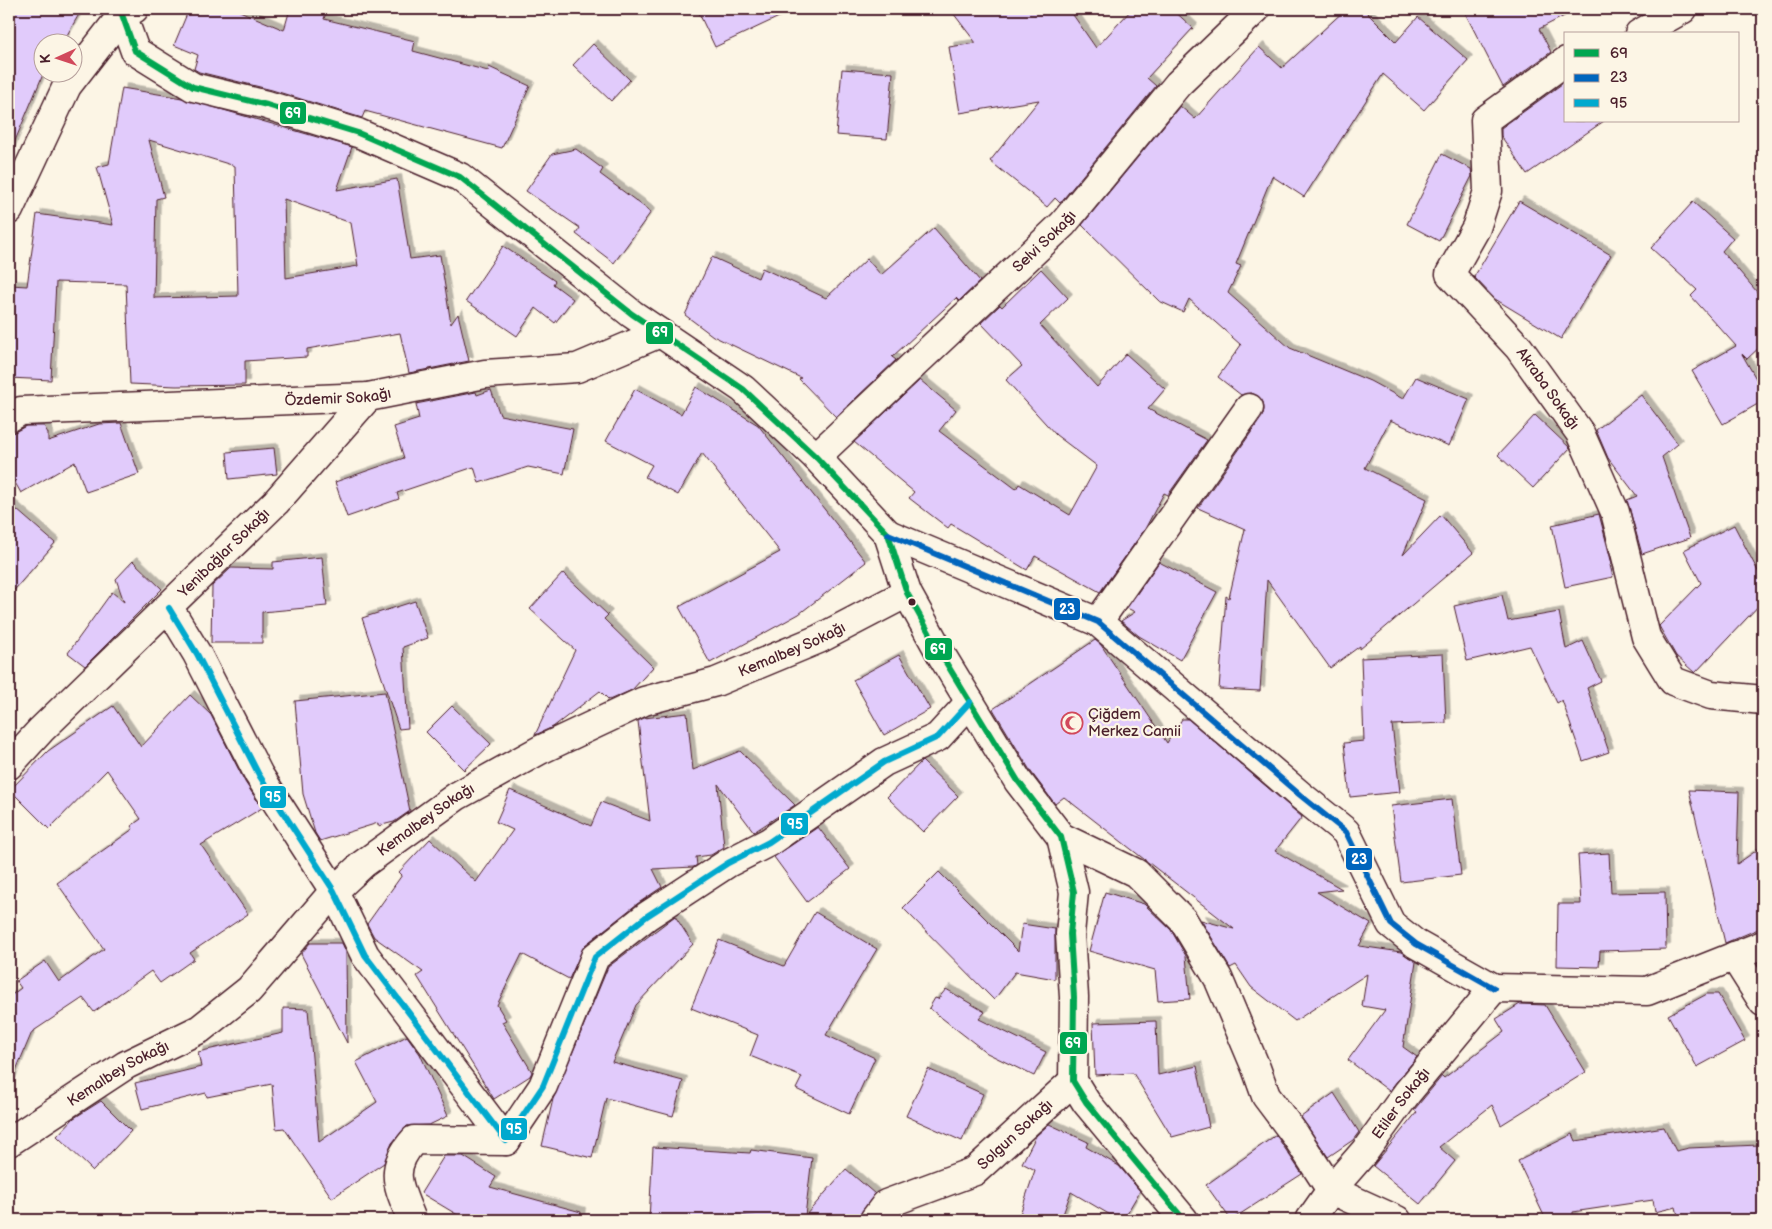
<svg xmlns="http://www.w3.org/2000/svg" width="1772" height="1229" font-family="'Balsamiq Sans',sans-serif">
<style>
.building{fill:#e1cbfb;stroke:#4a1f2b;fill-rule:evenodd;filter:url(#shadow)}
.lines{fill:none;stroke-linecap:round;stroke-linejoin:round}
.street-casing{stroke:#4a1f2b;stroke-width:31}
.street{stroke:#fcf5e5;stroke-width:28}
.bus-1-casing{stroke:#fcf5e5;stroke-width:10}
.bus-2-casing{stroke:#fcf5e5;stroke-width:10}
.bus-3-casing{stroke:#fcf5e5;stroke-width:10}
.bus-1{stroke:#00a651;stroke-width:6}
.bus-2{stroke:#0065bd;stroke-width:6}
.bus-3{stroke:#00a9ce;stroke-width:6}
.bus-dot{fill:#4a1f2b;stroke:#fcf5e5;stroke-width:2}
.labels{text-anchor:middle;stroke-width:4.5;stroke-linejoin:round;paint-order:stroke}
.street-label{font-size:15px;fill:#4a1f2b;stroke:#fcf5e5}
.poi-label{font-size:15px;fill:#4a1f2b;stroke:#fcf5e5;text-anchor:start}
.line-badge{stroke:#fcf5e5;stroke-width:2}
.badge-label{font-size:14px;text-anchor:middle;font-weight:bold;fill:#fff}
</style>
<defs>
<filter id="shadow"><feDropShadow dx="4.5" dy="-4.5" stdDeviation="0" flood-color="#0004"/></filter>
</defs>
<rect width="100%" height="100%" fill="#fcf5e5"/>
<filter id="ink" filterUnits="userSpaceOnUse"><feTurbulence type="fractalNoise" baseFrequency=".02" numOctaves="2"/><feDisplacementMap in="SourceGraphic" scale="10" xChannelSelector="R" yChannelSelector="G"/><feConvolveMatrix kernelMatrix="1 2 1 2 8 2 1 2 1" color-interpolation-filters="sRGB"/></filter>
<g filter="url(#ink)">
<g class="building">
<path d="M15,9H82L63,42H42L44,72L9,155V20Z"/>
<path d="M189,9H235L284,30L290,9H327L324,19L415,41L413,51L488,71L489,67L530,86L502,148L365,111L362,118L272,90L199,72L194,69L198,55L174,45Z"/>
<path d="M697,9H796L715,47Z"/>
<path d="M950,9H1069L1096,48L1132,9H1172L1193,28L1147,78L1156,86L1060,203L1055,198L1047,207L990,161L1039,100L960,113L949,47L976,43Z"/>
<path d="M1346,9H1363L1396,42L1418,17L1468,60L1424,110L1383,74L1304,197L1272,176L1236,264L1241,266L1228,293L1290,348L1370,381L1403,399L1416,377L1469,399L1449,446L1390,420L1365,468L1427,499L1403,555L1441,515L1473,553L1360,649V646L1330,668L1267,580L1260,691L1219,689L1226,596L1229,598L1245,529L1198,508L1262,417L1264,410L1263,402L1258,396L1251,393L1241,395L1218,377L1241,345L1189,299L1183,312L1159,301L1082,225L1180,106L1195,119L1259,47L1282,68Z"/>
<path d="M1463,9H1578L1539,29L1551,52L1503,87Z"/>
<path d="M593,44L630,80L611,101L573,65Z"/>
<path d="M842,69L893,73L887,139L836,135Z"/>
<path d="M1566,81V121H1604L1527,174L1501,136V128Z"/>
<path d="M122,88L182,98L352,147L337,190L397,179L410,259L440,255L451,324L458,314L469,361L409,373L400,333L307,349V357L245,361V385L176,386L130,384L126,284L56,282L51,380L9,378L10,285L27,286L37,214L113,225L97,167L109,164ZM149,140L235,166L238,296L154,298L156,199L164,197ZM284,199L351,223L358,266L286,278Z"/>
<path d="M576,149L603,169L600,174L651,212L614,263L576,234L580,228L526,191L552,154Z"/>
<path d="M1442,154L1471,169L1472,176L1439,241L1407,224Z"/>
<path d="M1519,201L1611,255L1561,339L1495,299L1474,277Z"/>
<path d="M1693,202L1733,238L1722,251L1763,299V344L1747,359L1742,354L1763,391V401L1723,424L1692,371L1736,346L1691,296L1697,290L1651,248Z"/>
<path d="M934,228L980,281L959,301L956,298L892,357L896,360L836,417L799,379L801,378L713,336L685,315L712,257L758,278L762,268L826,298L867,259L881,275Z"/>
<path d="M503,246L555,281L553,284L573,299L555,323L536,308L517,336L466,301Z"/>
<path d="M1041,269L1068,298L1040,325L1097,387L1126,354L1165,389L1148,409L1207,440L1168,495L1164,493L1145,529L1100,592L1035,556L1027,570L951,524L948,528L909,498L914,492L854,442L920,380L956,410L939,431L1016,489L1019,484L1070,515L1097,466L1056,435L1006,380L1022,366L981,323L1000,305L1002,307Z"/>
<path d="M696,387L758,425L866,562L799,614L710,663L679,607L780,552L702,453L678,495L645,477L652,465L606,441L635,389L681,414Z"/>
<path d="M491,390L500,415L573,429L564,474L528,467L479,483L474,467L397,493L399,499L347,517L335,482L404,458L394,427L419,419L416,404L476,392L477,395Z"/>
<path d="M1641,395L1678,444L1662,457L1690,538L1642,554L1627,500L1637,496L1608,458L1596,430Z"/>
<path d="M1535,415L1570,448L1533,488L1498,455Z"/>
<path d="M121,423L139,474L86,492L75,462L21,493L9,472V434L26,426H44L48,433V441L99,424Z"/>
<path d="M274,448L277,474L229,479L227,452Z"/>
<path d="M9,503L55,543L9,596Z"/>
<path d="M1599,514L1612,564L1610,565L1613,577L1565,587L1552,525Z"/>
<path d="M1734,525L1763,581V601L1695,673L1676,656L1659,626L1701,583L1684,550Z"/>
<path d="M322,557L327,606L262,612V643H211L212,586L231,568L273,569V562Z"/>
<path d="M133,561L162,589L85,666L68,653L112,592L124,602L116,579Z"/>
<path d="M1159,562L1217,592L1180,660L1139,636L1121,621L1135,612L1127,608Z"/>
<path d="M563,573L608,615L604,619L653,667L632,690L609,700L600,691L553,727L535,735L575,650L530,609Z"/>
<path d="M1502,595L1508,621L1559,612L1566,649L1583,641L1601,681L1587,688L1609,752L1583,761L1562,700L1557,703L1530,646L1467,661L1454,606Z"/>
<path d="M415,601L428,638L403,647L408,728L399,729L362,618Z"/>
<path d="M1095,640L1101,645L1167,743L1182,719H1188L1302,817L1275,851L1342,889L1317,892L1371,924L1359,946L1401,952L1416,962L1403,1047L1417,1057L1389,1091L1348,1060L1385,1010L1362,1006L1367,974L1295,1021L1251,987L1236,965L1230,968L1201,920L1234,929L1064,797L1055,804L1031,772L993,709Z"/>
<path d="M1443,654L1446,723L1392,725L1400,792L1350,797L1344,743L1364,741L1361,658Z"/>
<path d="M899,655L930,709L884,735L853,680Z"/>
<path d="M385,692L410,811L394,822L378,826V823L320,841L315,833L303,794L295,701Z"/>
<path d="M190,695L211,715L245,782L262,808L201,845L248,914L190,953L194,959L160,983L151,971L94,1012L83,998L32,1032L9,1087V997L21,988L16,981L45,961L59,982L104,949L57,883L133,829L131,826L141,819L107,770L49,829L10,790L48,751L113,706L141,747Z"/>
<path d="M452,706L491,744L464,770L426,732Z"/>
<path d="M687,713L693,770L740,751L795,805L754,832L718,784L724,847L711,855L696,857L697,865L694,867L653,869L662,887L637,904L585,945L569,979L522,954L497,1005L506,1020L502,1022L532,1072L530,1076L494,1099L417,976L423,972L374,937L367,924L402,875L399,872L430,839L476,882L513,830L496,822L510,790L591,826L601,802L650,821L638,721L644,718Z"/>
<path d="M922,761L958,796L923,832L887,797Z"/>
<path d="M1689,790L1739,792L1737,864L1763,846V927L1725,943Z"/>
<path d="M1452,799L1461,875L1401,882L1391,806Z"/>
<path d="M818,827L850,869L807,902L774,857Z"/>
<path d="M1609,853L1611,893L1665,892L1666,949L1600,951L1599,967L1557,966L1558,904H1581L1578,855Z"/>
<path d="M939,872L1018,951L1022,924L1055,929V979L1015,972L994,1000L903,908Z"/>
<path d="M1105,892L1144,904L1171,930L1186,956L1190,999L1158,1001L1155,970L1089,951Z"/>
<path d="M815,912L877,949L826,1035L875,1058L849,1114L796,1089L802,1077L750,1056L758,1035L691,1008L719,940L784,966Z"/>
<path d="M675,916L693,944L636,1005L612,1062L683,1081L673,1116L606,1098L592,1158L542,1146L553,1099L608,967Z"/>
<path d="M310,943H342L346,952L347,1043L301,954Z"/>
<path d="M946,989L985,1012L979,1019L1046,1052L1034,1076L987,1053L929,1008L935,998L938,999Z"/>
<path d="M1707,994H1718L1745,1041L1697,1067L1668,1015Z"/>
<path d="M1520,1004L1545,1005L1586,1072L1501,1125L1492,1105L1439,1147L1455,1161L1420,1204L1373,1166L1417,1112L1414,1110L1442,1076L1444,1078L1504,1032L1496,1019Z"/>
<path d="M283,1008L308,1009L319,1142L377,1102L356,1062L407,1036L420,1054L448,1116L429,1125L407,1126L392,1143L384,1163L332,1198L284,1128L276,1129L272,1084L207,1097L206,1093L142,1109L135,1083L201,1067L198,1052L283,1033Z"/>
<path d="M1156,1021L1158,1075L1197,1066L1209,1127L1172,1137L1133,1073L1095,1075L1093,1023Z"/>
<path d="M928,1069L983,1094L962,1141L906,1116Z"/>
<path d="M1334,1093L1359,1132L1353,1140L1328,1157L1301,1117Z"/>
<path d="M101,1101L131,1131L93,1171L57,1136L74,1118Z"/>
<path d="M1049,1124L1088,1142L1086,1147L1119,1166L1140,1191L1123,1220H1119L1071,1192L1061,1220H1018L1035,1170L1022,1163L1036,1136Z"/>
<path d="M1664,1127L1676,1151L1689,1148L1759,1145L1762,1215L1705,1217L1706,1220H1679L1676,1207L1655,1212L1653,1200L1573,1212V1220H1546L1518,1161L1573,1134L1576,1141Z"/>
<path d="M1276,1135L1302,1174L1231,1220L1206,1185Z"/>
<path d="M653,1147L750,1153L751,1150L812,1158L805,1216L846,1169L875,1194L862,1211L859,1220H779L735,1215V1220H649Z"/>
<path d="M444,1156H463L496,1177L490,1187L581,1212L580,1220H466L421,1193Z"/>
</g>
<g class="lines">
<g class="street-casing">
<g id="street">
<path d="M120,9L135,51L193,87L267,105L358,133L460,177L632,314L743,389L816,457L888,534L907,593L942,656L1018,781L1061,837L1074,892L1070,934L1074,997L1073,1081L1086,1102L1184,1220"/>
<path d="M1639,34L1683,9"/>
<path id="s1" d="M1566,61L1485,120L1488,191L1476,228L1450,274L1519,348L1580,433L1615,512L1646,637L1673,681L1711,695L1763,700"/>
<path d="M9,210L67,86L122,15L134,9"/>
<path id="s2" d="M9,418L21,411L368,397L485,374L577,368L660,333"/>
<path id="s3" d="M816,457L1063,224L1178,84L1256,9"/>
<path d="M888,534L1098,622L1300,795L1346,832L1391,924L1416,944L1494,988"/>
<path d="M169,608L197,654L259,775L334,891L365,955L506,1141L543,1086L595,957L647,916L728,863L769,842L884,762L938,737L970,702"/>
<path d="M1098,622L1249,408"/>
<path id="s4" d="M9,765L41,730L276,502L368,397"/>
<path d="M1061,837L1136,873L1183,920L1218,978L1256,1068L1266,1096L1296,1136L1331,1190L1397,1220"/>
<path d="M1734,956L1763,1002"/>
<path id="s5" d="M9,1142L126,1065L200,1029L249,990L334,891L363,864L457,796L540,750L644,701L716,682L819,639L907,593"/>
<path d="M412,1220C399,1187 387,1170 414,1140L506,1141"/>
<path id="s6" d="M874,1220L886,1204L975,1171L1073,1081"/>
<path id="s7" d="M1310,1220L1331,1190L1365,1151L1407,1093L1494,988L1647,991L1763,945"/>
</g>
</g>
<use href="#street" class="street"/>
<g class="bus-1-casing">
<path id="bus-1" d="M120,9L135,51L193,87L267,105L358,133L460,177L632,314L743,389L816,457L888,534L907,593L942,656L1018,781L1061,837L1074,892L1070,934L1074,997L1073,1081L1086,1102L1184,1220"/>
</g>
<g class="bus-2-casing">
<path id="bus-2" d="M888,534L1098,622L1300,795L1346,832L1391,924L1416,944L1494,988"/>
</g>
<g class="bus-3-casing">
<path id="bus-3" d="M169,608L197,654L259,775L334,891L365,955L506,1141L543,1086L595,957L647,916L728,863L769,842L884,762L938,737L970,702"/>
</g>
<use href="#bus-1" class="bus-1"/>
<use href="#bus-2" class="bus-2"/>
<use href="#bus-3" class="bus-3"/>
</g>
</g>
<defs>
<g id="mosque-ring" transform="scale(1.125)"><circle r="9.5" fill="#fcf5e5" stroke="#d1495b" stroke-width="1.5"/><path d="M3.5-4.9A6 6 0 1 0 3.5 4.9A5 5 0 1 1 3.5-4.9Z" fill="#d1495b"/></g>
</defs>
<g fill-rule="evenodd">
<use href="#mosque-ring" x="1072" y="723"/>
</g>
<circle class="bus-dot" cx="912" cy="602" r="4.5"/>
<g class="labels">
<g class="street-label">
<text dy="5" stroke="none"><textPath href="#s3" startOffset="314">Selvi Sokağı</textPath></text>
<text dy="5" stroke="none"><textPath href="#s1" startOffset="414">Akraba Sokağı</textPath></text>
<text dy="5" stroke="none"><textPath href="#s2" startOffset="331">Özdemir Sokağı</textPath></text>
<text dy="5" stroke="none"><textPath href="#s4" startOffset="302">Yenibağlar Sokağı</textPath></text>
<text dy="5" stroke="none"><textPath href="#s5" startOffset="938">Kemalbey Sokağı</textPath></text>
<text dy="5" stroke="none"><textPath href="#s5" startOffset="532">Kemalbey Sokağı</textPath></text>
<text dy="5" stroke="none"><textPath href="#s5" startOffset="129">Kemalbey Sokağı</textPath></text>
<text dy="5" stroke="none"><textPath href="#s7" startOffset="148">Etiler Sokağı</textPath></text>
<text dy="5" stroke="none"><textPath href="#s6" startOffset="169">Solgun Sokağı</textPath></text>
</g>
<g class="poi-label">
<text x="1088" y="719">Çiğdem<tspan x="1088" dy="17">Merkez Camii</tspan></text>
</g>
</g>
<g class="line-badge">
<rect x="279" y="101" width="28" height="24" rx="5" fill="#00a651"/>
<rect x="645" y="321" width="29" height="24" rx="5" fill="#00a651"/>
<rect x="1053" y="597" width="28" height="24" rx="5" fill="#0065bd"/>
<rect x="924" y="637" width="29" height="24" rx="5" fill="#00a651"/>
<rect x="259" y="785" width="28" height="24" rx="5" fill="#00a9ce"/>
<rect x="780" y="812" width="29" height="24" rx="5" fill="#00a9ce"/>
<rect x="1345" y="847" width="28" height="24" rx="5" fill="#0065bd"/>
<rect x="1059" y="1031" width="29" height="24" rx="5" fill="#00a651"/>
<rect x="500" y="1117" width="28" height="24" rx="5" fill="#00a9ce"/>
</g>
<g class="badge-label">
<text x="293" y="118">69</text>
<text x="660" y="337">69</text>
<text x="1067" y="614">23</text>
<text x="938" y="654">69</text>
<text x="273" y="802">95</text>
<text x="795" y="829">95</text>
<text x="1359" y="864">23</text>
<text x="1073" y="1048">69</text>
<text x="514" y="1134">95</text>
</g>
<rect width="1772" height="1229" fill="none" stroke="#fcf5e5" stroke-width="30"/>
<rect x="15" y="15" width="1742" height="1199" fill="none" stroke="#4a1f2b" stroke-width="2" filter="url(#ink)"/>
<rect x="1564" y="32" width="175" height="90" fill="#fcf5e5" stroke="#b59f9b"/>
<rect x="1574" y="49" width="25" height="8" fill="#00a651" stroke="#b59f9b"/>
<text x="1610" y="58" font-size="15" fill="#4a1f2b">69</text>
<rect x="1574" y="74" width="25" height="8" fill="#0065bd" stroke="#b59f9b"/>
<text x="1610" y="82" font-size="15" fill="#4a1f2b">23</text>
<rect x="1574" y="99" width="25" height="8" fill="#00a9ce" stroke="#b59f9b"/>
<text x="1610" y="108" font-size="15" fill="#4a1f2b">95</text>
<g transform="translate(58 58) rotate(267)"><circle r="24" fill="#fcf5e5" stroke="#b59f9b"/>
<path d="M0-4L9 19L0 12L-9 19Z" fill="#d1495b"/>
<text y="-8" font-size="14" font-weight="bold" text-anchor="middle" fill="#4a1f2b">K</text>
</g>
</svg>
